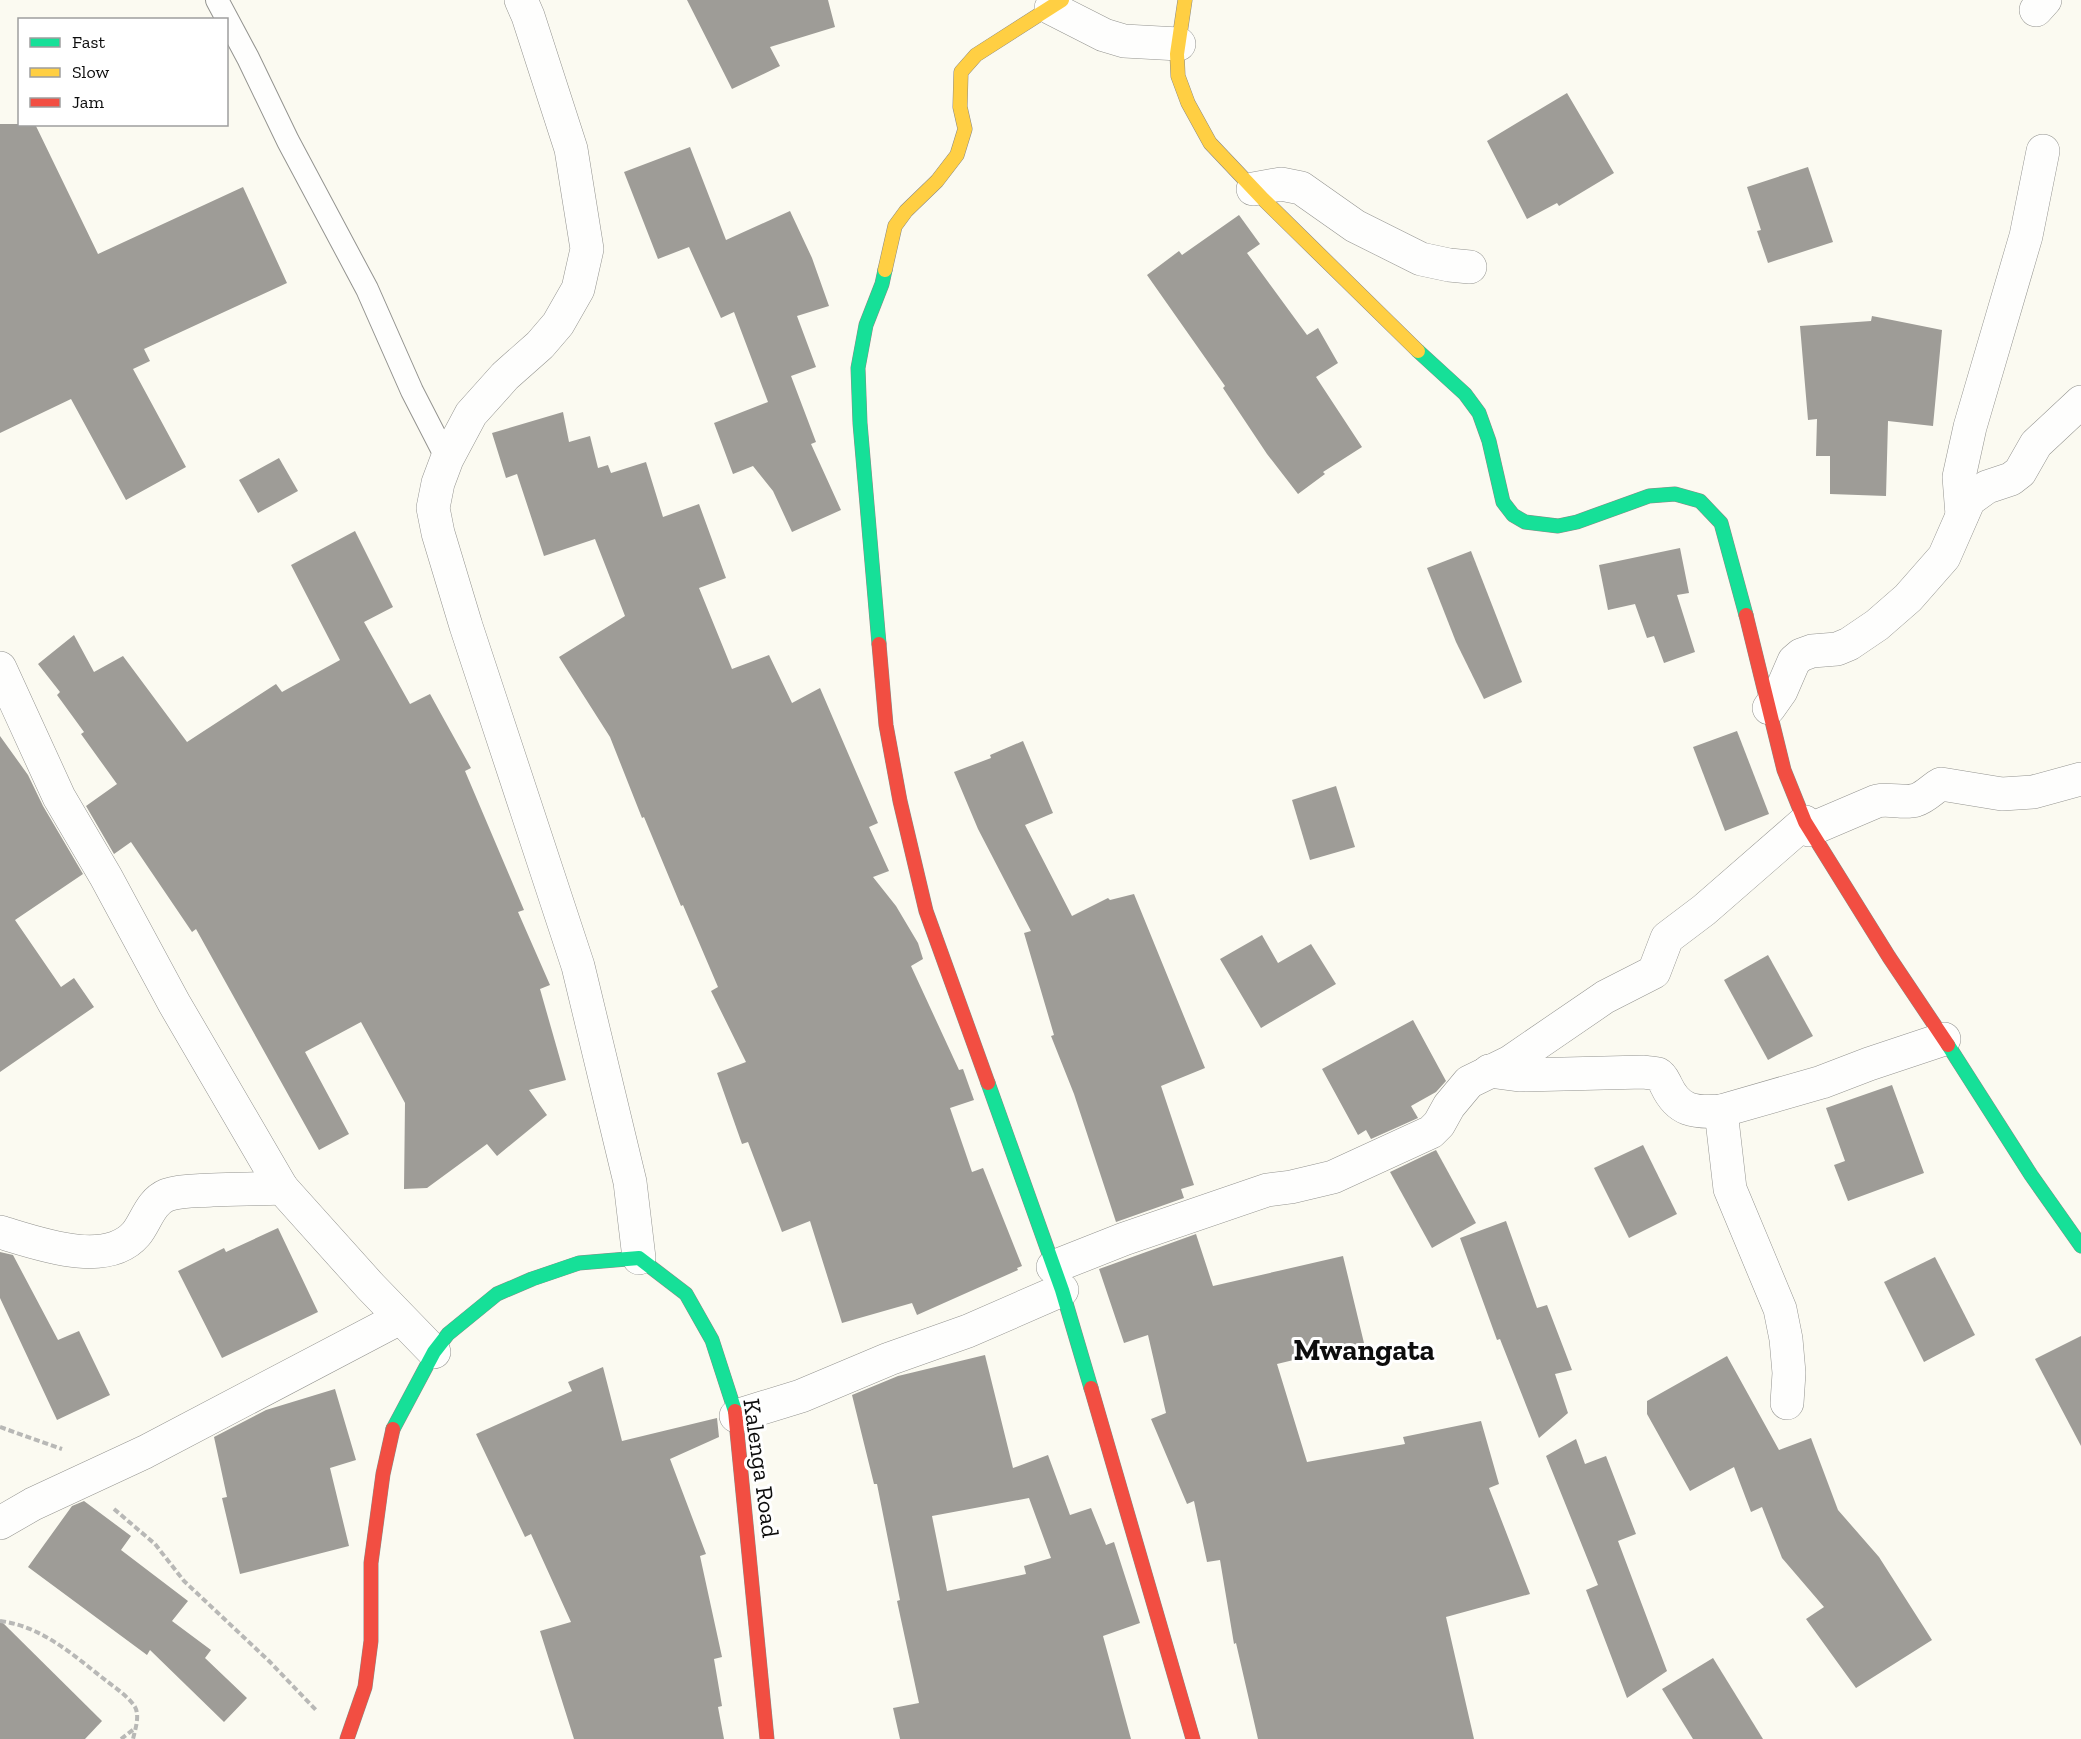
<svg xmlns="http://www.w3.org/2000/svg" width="2081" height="1739" font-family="'Zilla Slab',serif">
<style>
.building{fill:#9e9c97;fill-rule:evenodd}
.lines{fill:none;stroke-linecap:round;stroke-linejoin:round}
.lane-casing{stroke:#949490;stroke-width:24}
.street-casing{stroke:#949490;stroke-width:34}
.fast-casing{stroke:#8b8a86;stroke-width:15}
.slow-casing{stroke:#8b8a86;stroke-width:15}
.jam-casing{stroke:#8b8a86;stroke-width:15}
.path{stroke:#b8b8b6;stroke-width:4;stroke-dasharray:6 3;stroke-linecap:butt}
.lane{stroke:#fefefd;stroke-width:22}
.street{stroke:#fefefd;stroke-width:33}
.fast{stroke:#16e098;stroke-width:14}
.slow{stroke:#ffcf43;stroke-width:14}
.jam{stroke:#f24e42;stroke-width:14}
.labels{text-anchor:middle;stroke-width:6;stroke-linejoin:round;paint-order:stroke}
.street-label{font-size:24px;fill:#0d0d0d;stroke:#fff}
.district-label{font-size:30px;font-weight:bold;fill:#0d0d0d;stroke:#fff}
</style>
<rect width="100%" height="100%" fill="#fbfaf1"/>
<g class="building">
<path d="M687,0H828L835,27L770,47L780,66L732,89Z"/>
<path d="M1567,93L1614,173L1559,206L1557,203L1527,219L1487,141Z"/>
<path d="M0,124H35L98,254L243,187L287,283L144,349L150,361L133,369L186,467L126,500L71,399L0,433Z"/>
<path d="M690,147L726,240L790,211L812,258L829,306L797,316L816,367L791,376L816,442L811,444L841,510L792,532L773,491L753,466L733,474L714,423L768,402L734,312L721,318L689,247L658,259L624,172Z"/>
<path d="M1808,167L1833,242L1768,263L1757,231L1761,230L1747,187Z"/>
<path d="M1239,215L1260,244L1247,253L1307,335L1318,328L1338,363L1316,377L1362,447L1323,472L1325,474L1298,494L1267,454L1223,388L1225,386L1147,275L1179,251L1182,255Z"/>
<path d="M1872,316L1942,330L1933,426L1888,421L1886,496L1830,494V456H1816L1817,419L1808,420L1800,326L1871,321Z"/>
<path d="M563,412L569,442L590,436L598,468L608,465L611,473L646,462L663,517L699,504L726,578L699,588L732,669L769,655L792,703L820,688L878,823L869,827L889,871L873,877L896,906L918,943L923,959L911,966L959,1070L963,1069L974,1100L950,1108L972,1172L983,1168L1022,1266L1017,1268L1018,1270L917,1315L912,1303L842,1323L810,1221L782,1232L748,1142L742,1144L717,1073L746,1062L711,991L718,987L683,905L681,906L644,817L642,818L610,737L559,657L625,616L595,539L544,556L517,474L506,478L492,433Z"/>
<path d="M279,458L298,491L258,513L239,480Z"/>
<path d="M355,531L393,607L364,622L410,704L430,694L471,768L465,771L524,910L518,912L550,985L540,989L566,1080L529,1090L547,1115L497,1156L487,1144L427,1188L404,1189L405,1103L361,1022L305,1052L349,1134L319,1150L196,929L192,932L131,842L114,854L86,806L117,784L81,734L84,732L57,695L60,692L38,664L74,635L94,672L123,656L187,742L276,684L282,692L340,660L291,565Z"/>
<path d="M1680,548L1689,593L1677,595L1695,652L1664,663L1654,636L1647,638L1635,604L1608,610L1599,565Z"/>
<path d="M1471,551L1522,682L1484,699L1456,642L1427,568Z"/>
<path d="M1737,731L1769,814L1725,831L1693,747Z"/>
<path d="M0,736L28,775L43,806L83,874L15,920L61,987L74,978L94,1007L0,1072Z"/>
<path d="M1023,741L1053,813L1025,825L1072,916L1108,898L1110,900L1134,894L1205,1068L1161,1086L1194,1185L1181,1189L1184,1198L1116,1222L1074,1094L1051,1036L1054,1035L1024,933L1031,931L978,829L954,772L991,758L990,755Z"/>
<path d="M1336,786L1355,847L1310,860L1292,800Z"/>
<path d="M1262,935L1278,963L1311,944L1336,984L1261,1028L1220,959Z"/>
<path d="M1768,955L1813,1036L1768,1060L1724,980Z"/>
<path d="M1413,1020L1446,1081L1436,1092L1411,1106L1418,1118L1371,1139L1366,1130L1358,1135L1322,1069Z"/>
<path d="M1892,1085L1924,1173L1848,1201L1834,1165L1845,1161L1826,1108Z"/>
<path d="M1643,1145L1677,1214L1629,1238L1594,1168Z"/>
<path d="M1436,1150L1476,1223L1432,1248L1390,1172Z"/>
<path d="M1506,1221L1537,1308L1547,1305L1572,1370L1555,1374L1568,1413L1539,1438L1500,1339L1497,1340L1460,1238Z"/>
<path d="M278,1228L318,1312L222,1358L178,1271L224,1248L226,1252Z"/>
<path d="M1196,1234L1213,1286L1343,1256L1364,1343L1277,1364L1307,1462L1405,1444L1403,1437L1481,1421L1499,1484L1489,1488L1530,1594L1446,1617L1474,1739H1258L1236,1643L1234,1644L1220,1560L1207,1562L1194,1501L1187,1504L1151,1419L1166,1413L1148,1335L1124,1343L1099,1269Z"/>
<path d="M0,1252L13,1255L58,1340L79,1331L110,1395L57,1420L0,1298Z"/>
<path d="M1935,1257L1975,1335L1924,1362L1884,1282Z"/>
<path d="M2081,1336V1446L2035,1359Z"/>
<path d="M985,1355L1013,1468L1048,1455L1070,1515L1091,1508L1106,1545L1114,1542L1140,1623L1103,1636L1131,1739H900L893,1708L919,1703L897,1601L900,1600L877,1484H874L852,1395L898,1376ZM1029,1498L1051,1558L1024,1566L1026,1574L947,1591L932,1516Z"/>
<path d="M1727,1356L1779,1450L1811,1438L1838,1510L1879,1557L1932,1640L1856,1688L1806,1619L1824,1607L1782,1558L1762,1507L1751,1512L1734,1467L1690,1491L1647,1414V1401Z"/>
<path d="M603,1367L622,1441L717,1418L719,1437L670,1459L706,1554L700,1556L722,1657L714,1659L722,1706L718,1707L724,1739H574L540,1631L571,1622L531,1534L525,1537L476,1434L572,1391L568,1382Z"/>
<path d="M335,1389L356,1460L330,1468L349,1546L240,1574L222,1498L227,1497L214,1437L266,1410Z"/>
<path d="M1576,1439L1585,1464L1606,1456L1636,1534L1618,1541L1667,1671L1627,1698L1586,1590L1598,1585L1546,1456Z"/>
<path d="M84,1501L131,1536L121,1550L188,1601L172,1621L211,1650L205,1658L247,1698L224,1722L150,1650L147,1655L28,1567L72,1506Z"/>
<path d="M0,1620L102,1721L85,1739H0Z"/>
<path d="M1713,1658L1763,1739H1693L1662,1689Z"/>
</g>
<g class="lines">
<g class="lane-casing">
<path id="lane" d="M217,0L248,58L288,141L367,289L412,391L447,459"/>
</g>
<g class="street-casing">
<g id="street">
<path d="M521,0L528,16L571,149L587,249L578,289L558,324L540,345L505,376L471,414L447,459L438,483L433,508L438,533L466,626L578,966L630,1182L639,1258"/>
<path d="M1051,8L1104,35L1124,41L1179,44"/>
<path d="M2036,10L2045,0"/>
<path d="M1253,189L1281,184L1301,188L1355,226L1421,259L1449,265L1470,267"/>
<path d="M1962,515L1959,477L1970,427L2026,236L2043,151"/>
<path d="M0,668L59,797L106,877L174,1003L282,1188L370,1286L434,1352"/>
<path d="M1769,708L1781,691L1794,661L1801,655L1812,651L1837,649L1849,644L1877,625L1908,598L1944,557L1969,500L1987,487L2011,479L2020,472L2036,444L2081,402"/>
<path d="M1809,830L1877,801C1890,798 1904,804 1916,800C1926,797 1933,788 1941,784L2002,794L2033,792L2081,779"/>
<path d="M1489,1071L1519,1075L1644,1072C1648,1073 1654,1073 1658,1074C1662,1076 1664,1081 1666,1085C1678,1111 1694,1113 1721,1111L1822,1082L1869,1064L1944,1039"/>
<path d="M1721,1111L1730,1189L1780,1309L1786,1339L1789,1373L1787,1403"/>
<path d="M0,1232C37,1243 106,1269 136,1234C146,1222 150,1202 167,1195C181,1190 197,1191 212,1190C235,1189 258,1189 282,1188"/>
<path d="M1053,1267L1124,1239L1267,1190L1291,1187L1333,1177L1431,1132L1439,1124L1449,1106L1469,1082L1510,1062L1605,997L1654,972L1667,938L1704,910L1805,822"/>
<path d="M736,1416L801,1396L889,1359L968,1331L1062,1290"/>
<path d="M0,1523L33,1504L145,1452L400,1318"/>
</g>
</g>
<g class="fast-casing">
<g id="fast">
<path d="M1418,351L1465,394L1479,413L1489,441L1503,502L1513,515L1525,522L1558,526L1577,522L1649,496L1675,494L1700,501L1721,523L1746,615"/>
<path d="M879,644L860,423L858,368L866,325L882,284L885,270"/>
<path d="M1948,1045L2031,1175L2081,1246"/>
<path d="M988,1083L1062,1290L1091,1388"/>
<path d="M393,1429L434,1352L448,1334L497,1294L532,1279L579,1263L639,1258L686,1294L712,1340L735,1411"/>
</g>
</g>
<g class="slow-casing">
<g id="slow">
<path d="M1185,0L1177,54L1178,76L1188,103L1210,143L1263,199L1418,351"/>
<path d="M885,270L895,226L906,211L937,181L957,155L965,129L960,107L961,72L976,55L1062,0"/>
</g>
</g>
<g class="jam-casing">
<g id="jam">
<path d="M1746,615L1784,770L1805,822L1889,957L1948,1045"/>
<path d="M879,644L886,725L900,801L926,911L988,1083"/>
<path d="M1091,1388L1193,1739"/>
<path d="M735,1411L767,1739"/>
<path d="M347,1739L365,1687L371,1641V1563L383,1474L393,1429"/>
</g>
</g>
<g class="path">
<path d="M0,1427L62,1449"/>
<path d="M114,1509L155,1544L184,1581L269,1661L316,1710"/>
<path d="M0,1621C41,1626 72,1654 104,1679C114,1687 128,1696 135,1707C140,1716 135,1730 133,1739"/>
<path d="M121,1739L134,1729"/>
</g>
<use href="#lane" class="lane"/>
<use href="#street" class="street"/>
<use href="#fast" class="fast"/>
<use href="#slow" class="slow"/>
<use href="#jam" class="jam"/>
</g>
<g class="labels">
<g class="street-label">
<text transform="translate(761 1468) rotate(82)" y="8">Kalenga Road</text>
</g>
<g class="district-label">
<text x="1364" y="1360">Mwangata</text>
</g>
</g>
<rect x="18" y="18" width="210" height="108" fill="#ffffff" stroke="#9e9e9e" stroke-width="1.5"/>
<rect x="30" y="38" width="30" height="9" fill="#16e098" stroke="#9e9e9e" stroke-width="1.5"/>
<text x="72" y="48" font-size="18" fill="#0d0d0d">Fast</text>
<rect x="30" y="68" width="30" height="9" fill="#ffcf43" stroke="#9e9e9e" stroke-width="1.5"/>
<text x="72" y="78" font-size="18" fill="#0d0d0d">Slow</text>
<rect x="30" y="98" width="30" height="9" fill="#f24e42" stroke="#9e9e9e" stroke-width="1.5"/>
<text x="72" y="108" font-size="18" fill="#0d0d0d">Jam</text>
</svg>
